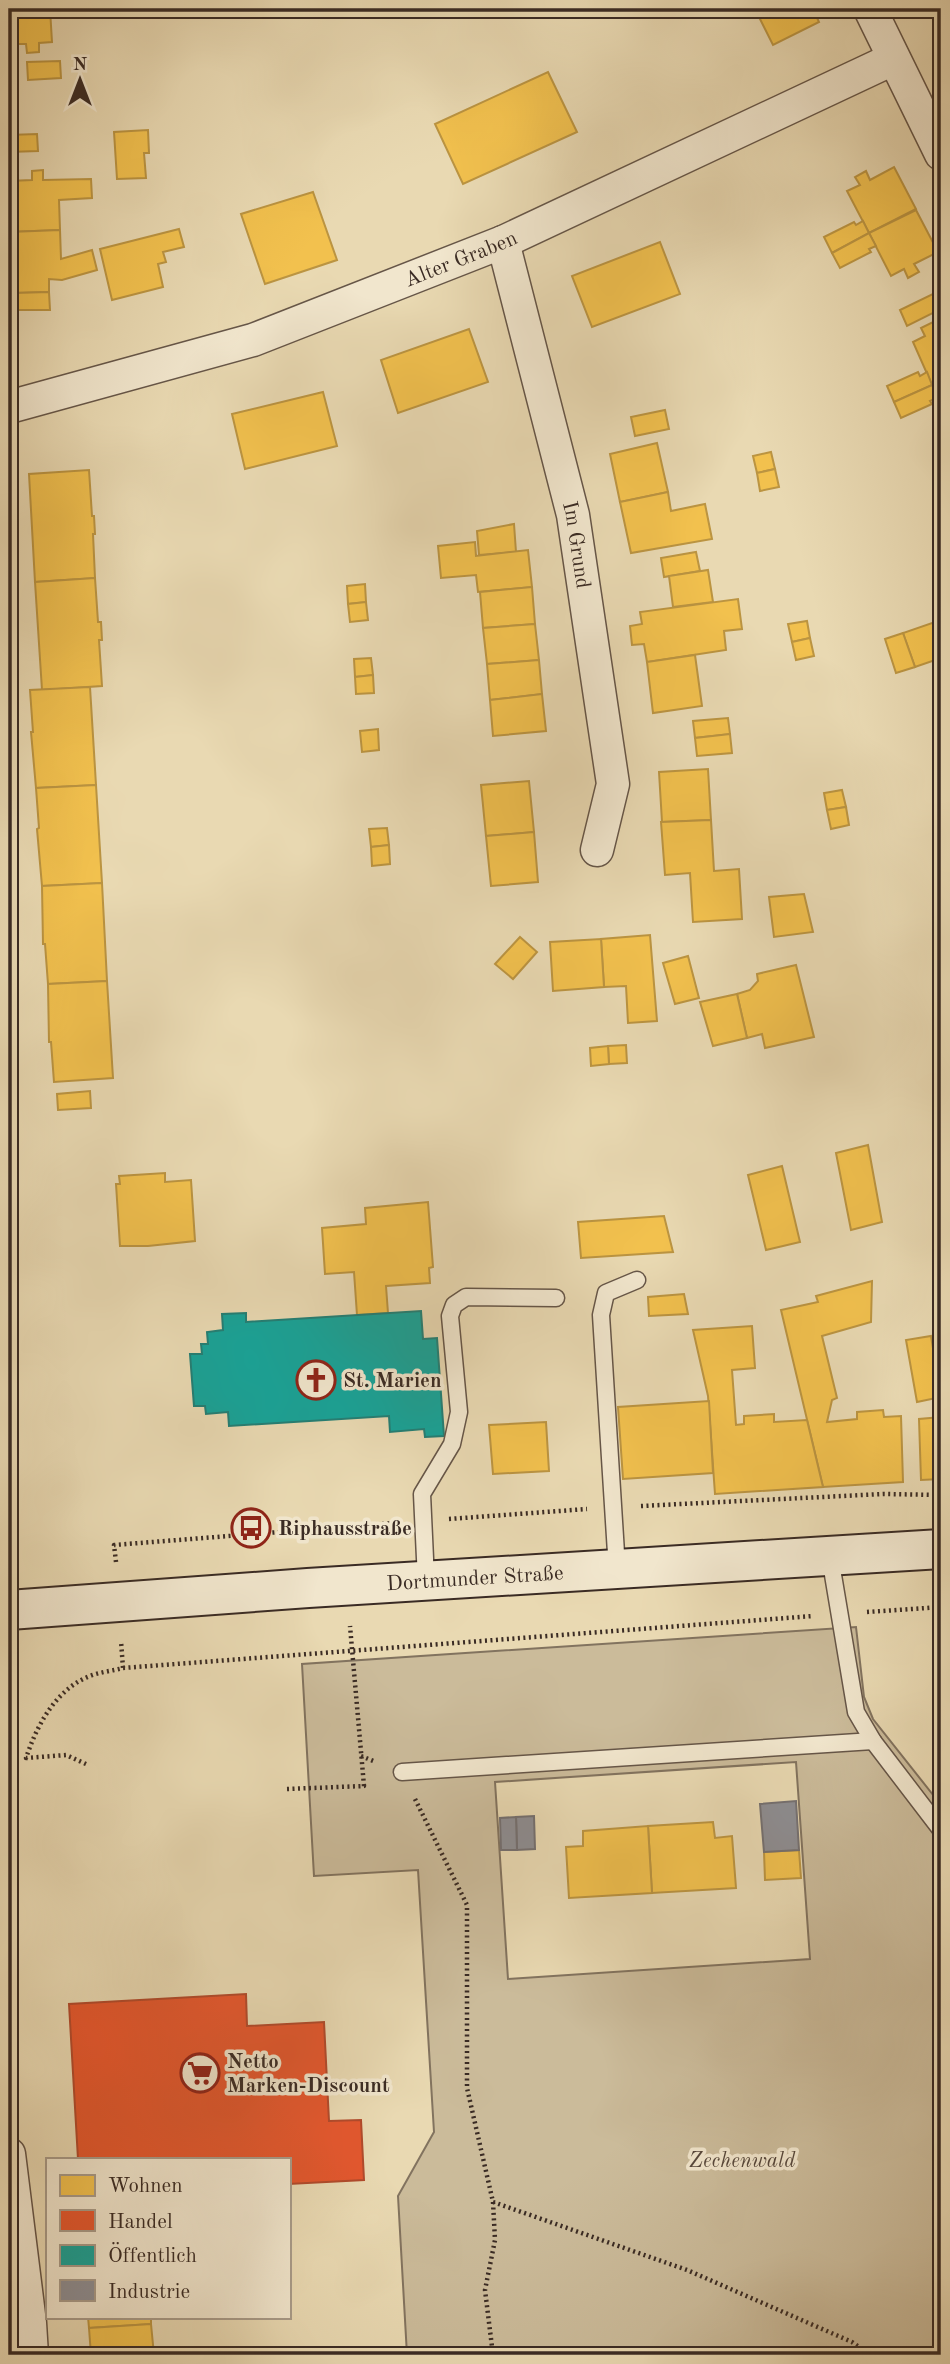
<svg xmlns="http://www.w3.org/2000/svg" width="950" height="2364" font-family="'Old Standard TT',serif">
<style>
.green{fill:#cbbb9a;stroke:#82735f;stroke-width:2;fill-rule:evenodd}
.homes{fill:#f2c14e;stroke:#bb9441;stroke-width:2}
.shops{fill:#e4572e;stroke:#b14a2b;stroke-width:2}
.public{fill:#17a398;stroke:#227f75;stroke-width:2}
.industry{fill:#8d8d92;stroke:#747071;stroke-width:2}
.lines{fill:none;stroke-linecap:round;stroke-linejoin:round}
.lane-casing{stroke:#665648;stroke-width:19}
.street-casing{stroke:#665648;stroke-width:35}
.secondary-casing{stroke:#3a2b24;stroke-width:42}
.path{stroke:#3a2b24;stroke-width:4.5;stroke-dasharray:2 3.5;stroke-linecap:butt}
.lane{stroke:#f1e6cd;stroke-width:16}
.street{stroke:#f1e6cd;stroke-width:32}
.secondary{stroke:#f1e6cd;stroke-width:38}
.labels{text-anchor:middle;stroke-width:7;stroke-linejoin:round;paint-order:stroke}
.street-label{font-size:21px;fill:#3a2b24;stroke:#f1e6cd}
.poi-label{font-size:21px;font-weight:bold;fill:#3a2b24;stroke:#f1e6cd;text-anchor:start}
.park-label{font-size:21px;font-style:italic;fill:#57483c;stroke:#f1e6cd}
</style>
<rect width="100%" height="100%" fill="#e9d9b2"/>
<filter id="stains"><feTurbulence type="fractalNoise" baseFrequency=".00286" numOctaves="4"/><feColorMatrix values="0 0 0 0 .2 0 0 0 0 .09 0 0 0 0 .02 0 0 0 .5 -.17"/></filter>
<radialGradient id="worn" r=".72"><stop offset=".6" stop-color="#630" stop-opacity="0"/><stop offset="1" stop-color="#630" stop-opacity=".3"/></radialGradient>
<path class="green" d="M856,1627L864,1697L873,1719L941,1805V2355H407L398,2196L434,2132L418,1870L314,1876L302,1664ZM796,1762L810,1959L508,1979L495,1782Z"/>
<g class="homes">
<path d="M9,9H50L52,42L39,43V52L27,53L26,44H9Z"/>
<path d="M59,9H93V10L59,12Z"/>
<path d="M755,9H813L819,22L773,45Z"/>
<path d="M60,61L61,78L28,80L27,62Z"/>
<path d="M548,72L577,132L463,184L435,124Z"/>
<path d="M148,130L149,153H144L146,178L117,179L114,132Z"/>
<path d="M37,134L38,151L9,152V135Z"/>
<path d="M894,167L916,209L869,233L847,191L860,185L855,177L866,171L870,180Z"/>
<path d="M43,170V180L91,179L92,198L59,200L60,230L9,232V181L32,180V171Z"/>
<path d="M313,192L337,260L265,284L241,214Z"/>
<path d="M916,210L938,252L914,264L919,272L908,278L904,269L891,276L869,233Z"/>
<path d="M863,221L869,233L832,253L824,237L854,222L856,225Z"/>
<path d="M179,229L184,247L163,252L166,262L158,264L163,287L112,300L100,249Z"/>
<path d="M60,230L61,259L92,250L97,270L62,280L49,279V292L14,293L13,282H10L9,232Z"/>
<path d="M869,233L876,246L869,249L871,252L840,268L832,253Z"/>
<path d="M660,242L680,294L592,327L572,276Z"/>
<path d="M941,290V309L907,326L900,310Z"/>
<path d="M49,292L50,310H14V293Z"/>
<path d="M933,322L937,331L941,329V381L932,385L913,342L925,336L921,328Z"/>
<path d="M469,329L488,382L398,413L381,360Z"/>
<path d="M918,372L920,376L927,372L932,385L894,402L887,386Z"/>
<path d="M941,381V406L932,385Z"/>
<path d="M932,385L937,398L930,401L932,404L901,418L894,402Z"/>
<path d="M323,392L337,446L245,469L232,414Z"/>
<path d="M665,410L669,429L635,436L631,417Z"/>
<path d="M657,443L668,492L620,502L610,454Z"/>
<path d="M771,452L775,469L757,473L753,456Z"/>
<path d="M775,469L779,487L760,491L757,473Z"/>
<path d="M89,470L92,516H94L95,534H93L95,578L35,582L29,474Z"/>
<path d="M668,492L671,511L705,504L712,539L631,553L620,502Z"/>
<path d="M514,524L516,552L479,555L477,531Z"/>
<path d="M475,542L476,556L528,550L532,587L478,592L476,575L441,578L438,546Z"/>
<path d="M696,552L700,571L664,577L661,558Z"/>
<path d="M941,558V577L935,560Z"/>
<path d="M708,570L713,602L673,607L669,576Z"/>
<path d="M95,578L98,622H101L102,640H99L102,686L42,690L35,582Z"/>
<path d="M365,584L366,602L348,604L347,586Z"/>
<path d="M532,587L535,624L483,628L480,592Z"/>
<path d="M738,599L742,629L724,631L726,650L647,662L644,644L632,645L630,626L642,624L640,612Z"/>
<path d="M366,602L368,620L350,622L348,604Z"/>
<path d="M807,621L810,638L792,642L788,624Z"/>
<path d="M935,622L941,641V658L915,667L903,633Z"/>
<path d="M535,624L539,660L487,664L483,628Z"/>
<path d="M903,633L915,667L896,673L885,639Z"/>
<path d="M810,638L814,656L796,660L792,642Z"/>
<path d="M695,655L702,706L653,713L647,662Z"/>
<path d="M371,658L373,675L355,677L354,659Z"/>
<path d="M539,660L542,694L490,700L487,664Z"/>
<path d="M373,675L374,693L356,694L355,677Z"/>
<path d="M90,687L96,785L36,788L31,732H33L30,690Z"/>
<path d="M542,694L546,731L493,736L490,700Z"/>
<path d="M728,718L730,734L695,738L693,721Z"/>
<path d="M378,729L379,750L362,752L360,731Z"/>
<path d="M730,734L732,753L697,756L695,738Z"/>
<path d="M708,769L711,820L662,822L659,772Z"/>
<path d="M529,781L534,832L486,836L481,785Z"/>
<path d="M96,785L102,883L42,886L37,829L39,828L36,788Z"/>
<path d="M842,790L846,807L827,810L824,793Z"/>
<path d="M846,807L849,825L831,829L827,810Z"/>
<path d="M711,820L714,871L739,869L742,919L693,922L690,873L665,875L661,822Z"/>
<path d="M387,828L389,845L371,847L369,829Z"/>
<path d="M534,832L538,882L491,886L486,836Z"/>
<path d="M389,845L390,864L372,866L371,847Z"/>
<path d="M102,883L107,981L48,984L45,944H43L42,886Z"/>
<path d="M804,894L813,932L774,937L769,897Z"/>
<path d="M650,935L657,1021L628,1023L626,986L604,987L601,939Z"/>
<path d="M520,937L537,952L513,979L495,964Z"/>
<path d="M601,939L604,987L553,991L550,942Z"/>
<path d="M688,956L699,998L675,1004L663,963Z"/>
<path d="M796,965L814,1037L765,1048L762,1034L747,1038L737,994L750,990L758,981L757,974Z"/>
<path d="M107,981L113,1078L54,1082L51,1042H49L48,984Z"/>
<path d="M737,994L747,1038L713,1046L700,1002Z"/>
<path d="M626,1045L627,1063L609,1064L608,1046Z"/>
<path d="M608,1046L609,1064L591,1066L590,1048Z"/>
<path d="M90,1091L91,1108L58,1110L57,1094Z"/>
<path d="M868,1145L882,1222L851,1230L836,1153Z"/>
<path d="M782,1166L800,1242L766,1250L748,1175Z"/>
<path d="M165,1173V1182L191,1180L195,1241L148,1246H120L116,1184H120L119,1176Z"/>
<path d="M428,1202L433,1267L429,1268L430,1283L386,1286L388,1313L357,1315L354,1272L325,1274L322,1228L366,1224L365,1208Z"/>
<path d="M664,1216L673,1252L581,1258L578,1222Z"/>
<path d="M872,1281L871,1322L822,1336L837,1398L832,1400L827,1422L857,1419V1412L883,1410L884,1417L901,1416L903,1482L823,1487L781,1310L818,1302L816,1296Z"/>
<path d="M684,1294L688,1314L649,1316L648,1297Z"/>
<path d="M752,1326L755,1368L732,1370L736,1425L744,1424V1416L774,1414V1422L807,1420L823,1487L715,1494L708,1396L693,1330Z"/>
<path d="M931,1336L941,1397L917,1402L906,1340Z"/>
<path d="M709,1401L713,1473L623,1479L618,1407Z"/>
<path d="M941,1417V1479L921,1480L919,1419Z"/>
<path d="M546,1422L549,1471L493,1474L489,1425Z"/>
<path d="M713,1822L715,1838L732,1836L736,1888L652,1893L648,1826Z"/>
<path d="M648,1826L652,1893L569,1898L566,1847L583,1846V1831Z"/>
<path d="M799,1850L801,1878L765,1880L764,1852Z"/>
<path d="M88,2317H151V2324L89,2328Z"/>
<path d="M151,2324L154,2355H91L89,2328Z"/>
</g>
<path class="shops" d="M246,1994L247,2026L324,2022L329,2121L361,2120L364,2180L289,2184V2159H78L69,2004Z"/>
<path class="public" d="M421,1311L423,1339L437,1338L444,1436L425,1437L424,1429L390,1432L389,1416L229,1426L228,1412L206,1414L205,1406H194L190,1354H202L201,1344H208L207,1332L223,1330L222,1314L246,1313V1322Z"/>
<g class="industry">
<path d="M796,1801L799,1850L764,1852L760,1804Z"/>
<path d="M534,1816L535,1849L517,1850L516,1817Z"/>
<path d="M516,1817L517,1850H501L500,1818Z"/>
</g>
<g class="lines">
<g class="lane-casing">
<g id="lane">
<path d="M830,1557L856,1712L873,1741L941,1830"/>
<path d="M617,1569L601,1315L606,1293L637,1280"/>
<path d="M426,1580L422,1494L452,1444L459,1412L450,1316L454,1305L466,1297L556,1298"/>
<path d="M402,1772L873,1741"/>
</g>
</g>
<g class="street-casing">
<g id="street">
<path d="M870,9L941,154"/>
<path id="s1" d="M503,242L573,515L613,784L597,850"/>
<path id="s2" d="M9,407L253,340L503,242L893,59"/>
<path d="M9,2154L30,2323L32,2355"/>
</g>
</g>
<g class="secondary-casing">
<g id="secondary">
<path id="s3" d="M9,1610L308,1588L941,1549"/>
</g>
</g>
<g class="path">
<path d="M641,1506L883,1494L941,1495"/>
<path d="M449,1519L587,1509"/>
<path d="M116,1562L114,1545L395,1523"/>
<path d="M867,1612L941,1607"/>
<path d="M123,1668L813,1616"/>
<path d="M361,1756L376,1762"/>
<path d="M86,1764L66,1755L26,1758C37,1725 56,1689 90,1676C100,1672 112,1671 123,1668L121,1641"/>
<path d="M287,1789L364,1786L350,1626"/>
<path d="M415,1799L467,1905V2088L493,2202L495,2240L485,2290L493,2355"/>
<path d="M493,2202L687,2270L852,2342L870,2355"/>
</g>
<use href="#lane" class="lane"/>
<use href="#street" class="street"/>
<use href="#secondary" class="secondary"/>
</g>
<defs>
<g id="church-ring" transform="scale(2.0125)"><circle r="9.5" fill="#f1e6cd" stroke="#8f2418" stroke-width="1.5"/><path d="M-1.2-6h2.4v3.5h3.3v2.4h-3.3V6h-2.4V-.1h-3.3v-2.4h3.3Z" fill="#8f2418"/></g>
<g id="bus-ring" transform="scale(2.0125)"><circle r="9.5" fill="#f1e6cd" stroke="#8f2418" stroke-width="1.5"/><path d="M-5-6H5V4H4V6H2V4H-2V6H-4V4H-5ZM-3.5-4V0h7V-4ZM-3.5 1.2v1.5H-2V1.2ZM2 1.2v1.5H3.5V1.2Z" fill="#8f2418"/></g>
<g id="supermarket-ring" transform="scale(2.0125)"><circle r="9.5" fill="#f1e6cd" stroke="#8f2418" stroke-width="1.5"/><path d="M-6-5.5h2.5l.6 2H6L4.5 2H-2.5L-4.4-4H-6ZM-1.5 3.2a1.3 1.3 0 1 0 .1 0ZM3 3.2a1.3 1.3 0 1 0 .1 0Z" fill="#8f2418"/></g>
</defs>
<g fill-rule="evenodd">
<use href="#church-ring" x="316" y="1380"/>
<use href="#bus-ring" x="251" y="1528"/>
<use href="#supermarket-ring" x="200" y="2073"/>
</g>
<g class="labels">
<g class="street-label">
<text dy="7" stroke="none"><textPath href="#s2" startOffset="476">Alter Graben</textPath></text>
<text dy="7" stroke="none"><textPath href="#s1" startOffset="312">Im Grund</textPath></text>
<text dy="7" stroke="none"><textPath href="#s3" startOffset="467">Dortmunder Straße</textPath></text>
</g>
<g class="poi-label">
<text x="343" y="1387">St. Marien</text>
<text x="278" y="1535">Riphausstraße</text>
<text x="227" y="2068">Netto<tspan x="227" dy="24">Marken-Discount</tspan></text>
</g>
<g class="park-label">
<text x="742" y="2167">Zechenwald</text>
</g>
</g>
<rect width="950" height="2364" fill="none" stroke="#e9d9b2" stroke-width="35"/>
<rect x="10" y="10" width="929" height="2343" fill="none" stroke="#3a2b24" stroke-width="3.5"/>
<rect x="18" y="18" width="915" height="2329" fill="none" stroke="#3a2b24" stroke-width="2"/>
<rect x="46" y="2158" width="245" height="161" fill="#f1e6cd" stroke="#a89b89" stroke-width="2"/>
<rect x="60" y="2175" width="35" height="21" fill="#f2c14e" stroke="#a89b89" stroke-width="2"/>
<text x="108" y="2192" font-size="21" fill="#3a2b24">Wohnen</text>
<rect x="60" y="2210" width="35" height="21" fill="#e4572e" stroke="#a89b89" stroke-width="2"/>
<text x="108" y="2228" font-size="21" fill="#3a2b24">Handel</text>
<rect x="60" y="2245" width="35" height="21" fill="#17a398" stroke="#a89b89" stroke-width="2"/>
<text x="108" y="2262" font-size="21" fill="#3a2b24">Öffentlich</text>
<rect x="60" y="2280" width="35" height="21" fill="#8d8d92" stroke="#a89b89" stroke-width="2"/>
<text x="108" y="2298" font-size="21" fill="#3a2b24">Industrie</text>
<g transform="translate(80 80)" stroke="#f1e6cd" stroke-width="5" paint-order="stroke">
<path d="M0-5L12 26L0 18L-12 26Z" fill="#3a2b24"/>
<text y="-10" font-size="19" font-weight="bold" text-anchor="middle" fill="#3a2b24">N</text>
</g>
<rect width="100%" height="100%" filter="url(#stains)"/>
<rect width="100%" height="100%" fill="url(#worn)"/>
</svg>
